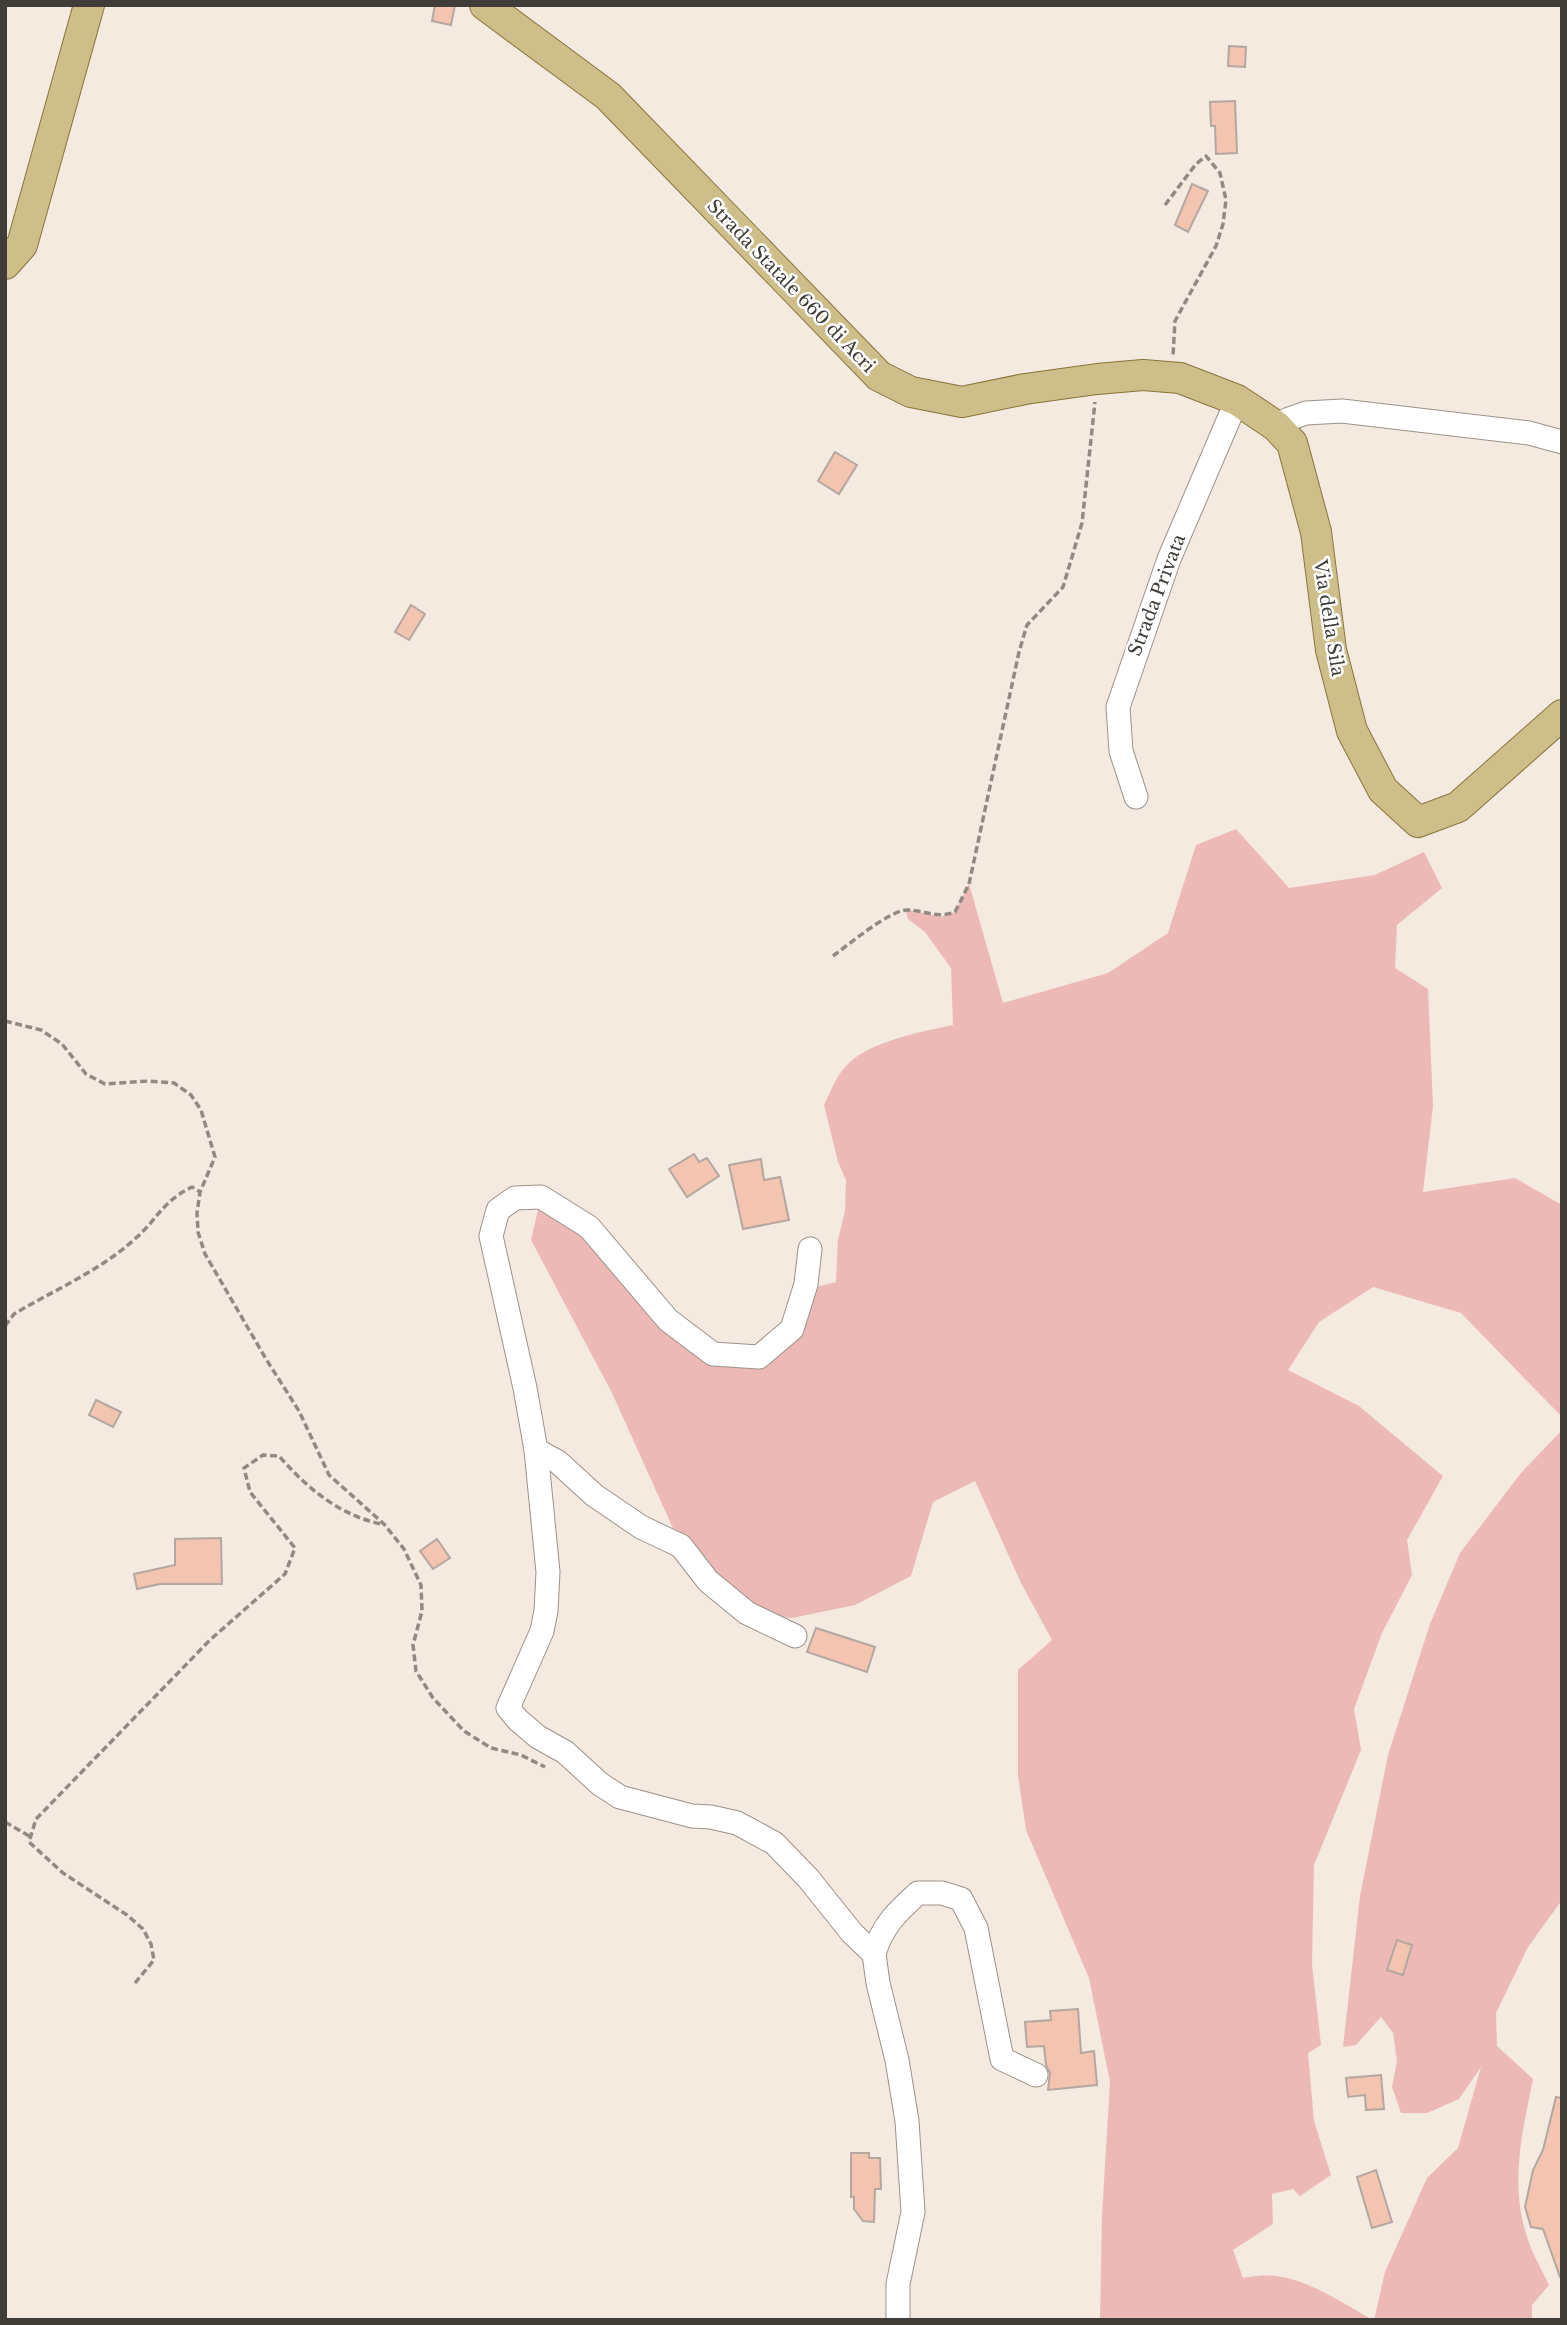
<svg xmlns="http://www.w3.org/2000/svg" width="1567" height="2325" font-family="'Libre Baskerville',serif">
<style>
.green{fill:#ecb9b7}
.building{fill:#f3c4af;stroke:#b4a7a1;stroke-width:2}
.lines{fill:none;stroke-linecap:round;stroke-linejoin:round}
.minor-casing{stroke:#9b9289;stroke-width:25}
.major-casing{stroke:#88743b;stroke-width:32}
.path{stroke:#918a83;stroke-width:3.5;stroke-dasharray:7 3.5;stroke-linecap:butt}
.minor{stroke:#fff;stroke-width:23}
.major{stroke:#cebe8a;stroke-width:30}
.labels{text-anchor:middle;stroke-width:5;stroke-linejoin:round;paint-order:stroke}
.street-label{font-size:18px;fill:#403c38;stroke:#fff}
</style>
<rect width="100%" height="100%" fill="#f4eadf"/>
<g class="green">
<path d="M1236,829L1289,888L1375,875L1424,852L1442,888L1397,925L1395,968L1428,989L1433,1106L1423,1192L1515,1178L1562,1205V1417L1461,1313L1373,1287L1319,1322L1288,1370L1359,1406L1443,1476L1407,1540L1412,1575L1382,1633L1354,1709L1361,1750L1314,1865L1312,1964L1321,2045L1308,2053L1314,2121L1331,2175L1300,2196L1293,2189L1272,2194L1273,2224L1233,2250L1243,2278C1291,2266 1333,2298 1373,2320H1100L1102,2215L1110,2082L1089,1978L1026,1830L1018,1776V1670L1052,1640L1021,1583L975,1481L933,1502L911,1576L855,1605L792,1618L747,1613L681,1546L612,1393L531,1240L541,1197L713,1354L759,1357L804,1290L836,1282L838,1240L845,1211L846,1180L838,1162L824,1105C830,1093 836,1076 846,1066C869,1041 921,1032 953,1025L951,968L925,932L908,919L905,909L941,917L955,912L969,884L1003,1003L1108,973L1168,933L1196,845Z"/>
<path d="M1562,1430V1900L1528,1947L1496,2013L1497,2046L1533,2079C1522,2134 1509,2185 1528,2240C1533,2255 1542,2270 1549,2285L1532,2305V2320H1374L1385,2272L1427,2178L1458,2148L1481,2067L1459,2099L1427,2113H1401L1392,2087L1397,2061L1393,2033L1381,2017L1356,2045L1343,2047L1360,1896L1388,1755L1430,1624L1460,1553L1521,1473Z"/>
</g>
<g class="building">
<path d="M435,5H455L451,25L432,21Z"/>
<path d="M1229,46L1246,47L1245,67L1228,66Z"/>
<path d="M1235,101L1237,153L1216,154L1215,126H1211L1210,102Z"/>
<path d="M1192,184L1208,191L1188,232L1175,225Z"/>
<path d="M835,452L857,465L839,494L818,481Z"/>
<path d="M411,605L425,614L409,640L395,632Z"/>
<path d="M694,1154L699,1162L707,1158L719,1176L687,1197L669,1169Z"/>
<path d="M761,1159L764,1180L780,1177L789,1220L743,1229L729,1165Z"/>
<path d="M96,1400L121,1412L113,1427L89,1415Z"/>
<path d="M221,1538L222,1584H160L137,1589L134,1574L175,1565V1539Z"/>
<path d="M437,1539L450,1558L433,1569L420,1551Z"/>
<path d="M816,1628L875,1647L867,1672L807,1652Z"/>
<path d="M1397,1940L1412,1945L1403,1975L1387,1970Z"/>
<path d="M1078,2009L1081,2053L1094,2051L1097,2085L1048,2090L1050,2073L1046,2065L1044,2046L1027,2047L1025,2022L1051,2020L1050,2011Z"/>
<path d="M1381,2075L1384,2109L1366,2110L1365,2095L1348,2097L1346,2078Z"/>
<path d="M1556,2097L1562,2098V2276L1560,2277L1543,2229L1531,2227L1525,2207L1533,2170L1543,2150Z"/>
<path d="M851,2153H869V2158H880L881,2189H875L874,2222L863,2221L854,2209V2197H851Z"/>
<path d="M1376,2170L1392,2222L1372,2228L1357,2177Z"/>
</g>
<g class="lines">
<g class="minor-casing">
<g id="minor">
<path d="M1276,426L1289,419L1306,413L1342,411L1529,433L1562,442"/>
<path d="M1136,797L1121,751L1118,707L1169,559L1237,400"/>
<path d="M810,1249L806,1284L792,1329L759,1357L713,1354L668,1320L589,1227L541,1197L515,1198L498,1210L491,1236L525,1388L536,1450L548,1572L546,1611L542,1631L508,1708L518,1720L538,1737L565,1752L600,1784L620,1797L692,1816L711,1817L737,1823L774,1843L808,1878L852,1933L874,1954L878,1983L897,2060L907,2121L913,2212L898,2284V2320"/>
<path d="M536,1450L558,1462L594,1495L641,1527L681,1546L708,1581L747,1613L795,1636"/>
<path d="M874,1954C882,1926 897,1912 918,1893H942L961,1899L976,1928L1002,2059L1036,2075"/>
</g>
</g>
<g class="major-casing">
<g id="major">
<path d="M485,5L608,96L879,376L911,392L962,402L1025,389L1097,379L1143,375L1180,378L1237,400L1276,426L1292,443L1316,532L1331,650L1352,731L1383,790L1418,822L1458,807L1562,715"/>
<path d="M5,264L22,245L89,5"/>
</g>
</g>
<g class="path">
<path d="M1165,205L1196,164L1206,156L1220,173L1226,200L1223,224L1216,246L1175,321L1173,356"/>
<path d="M833,956C848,945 890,910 907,910C926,910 934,919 955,912L969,884L1019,652L1027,625L1063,587L1082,523L1095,402"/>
<path d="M5,1021L41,1030L62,1044L86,1074L105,1084L149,1081L174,1083L191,1095L201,1110L215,1157L200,1192L197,1213L198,1232L205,1254L266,1359L299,1411L329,1475L384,1524L404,1549L421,1585L422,1611L413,1645L416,1671L433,1698L464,1731L491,1748L521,1755L545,1767"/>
<path d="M5,1326L14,1314C54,1290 102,1270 137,1237C159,1217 162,1202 192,1187L200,1192"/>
<path d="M5,1822L31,1837"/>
<path d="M135,1983L154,1960L151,1944L143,1929L127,1915L63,1873L29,1842L36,1819L210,1640L285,1574L295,1548L250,1492L244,1468L263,1455L279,1456C307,1488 339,1515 381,1524"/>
</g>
<use href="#minor" class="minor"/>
<use href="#major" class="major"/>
</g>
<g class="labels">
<g class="street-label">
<text transform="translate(791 286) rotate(46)" y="6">Strada Statale 660 di Acri</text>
<text transform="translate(1157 595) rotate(-69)" y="6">Strada Privata</text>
<text transform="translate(1329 618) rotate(81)" y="6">Via della Sila</text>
</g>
</g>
<rect width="1567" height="2325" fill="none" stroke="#403c38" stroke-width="14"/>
</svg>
